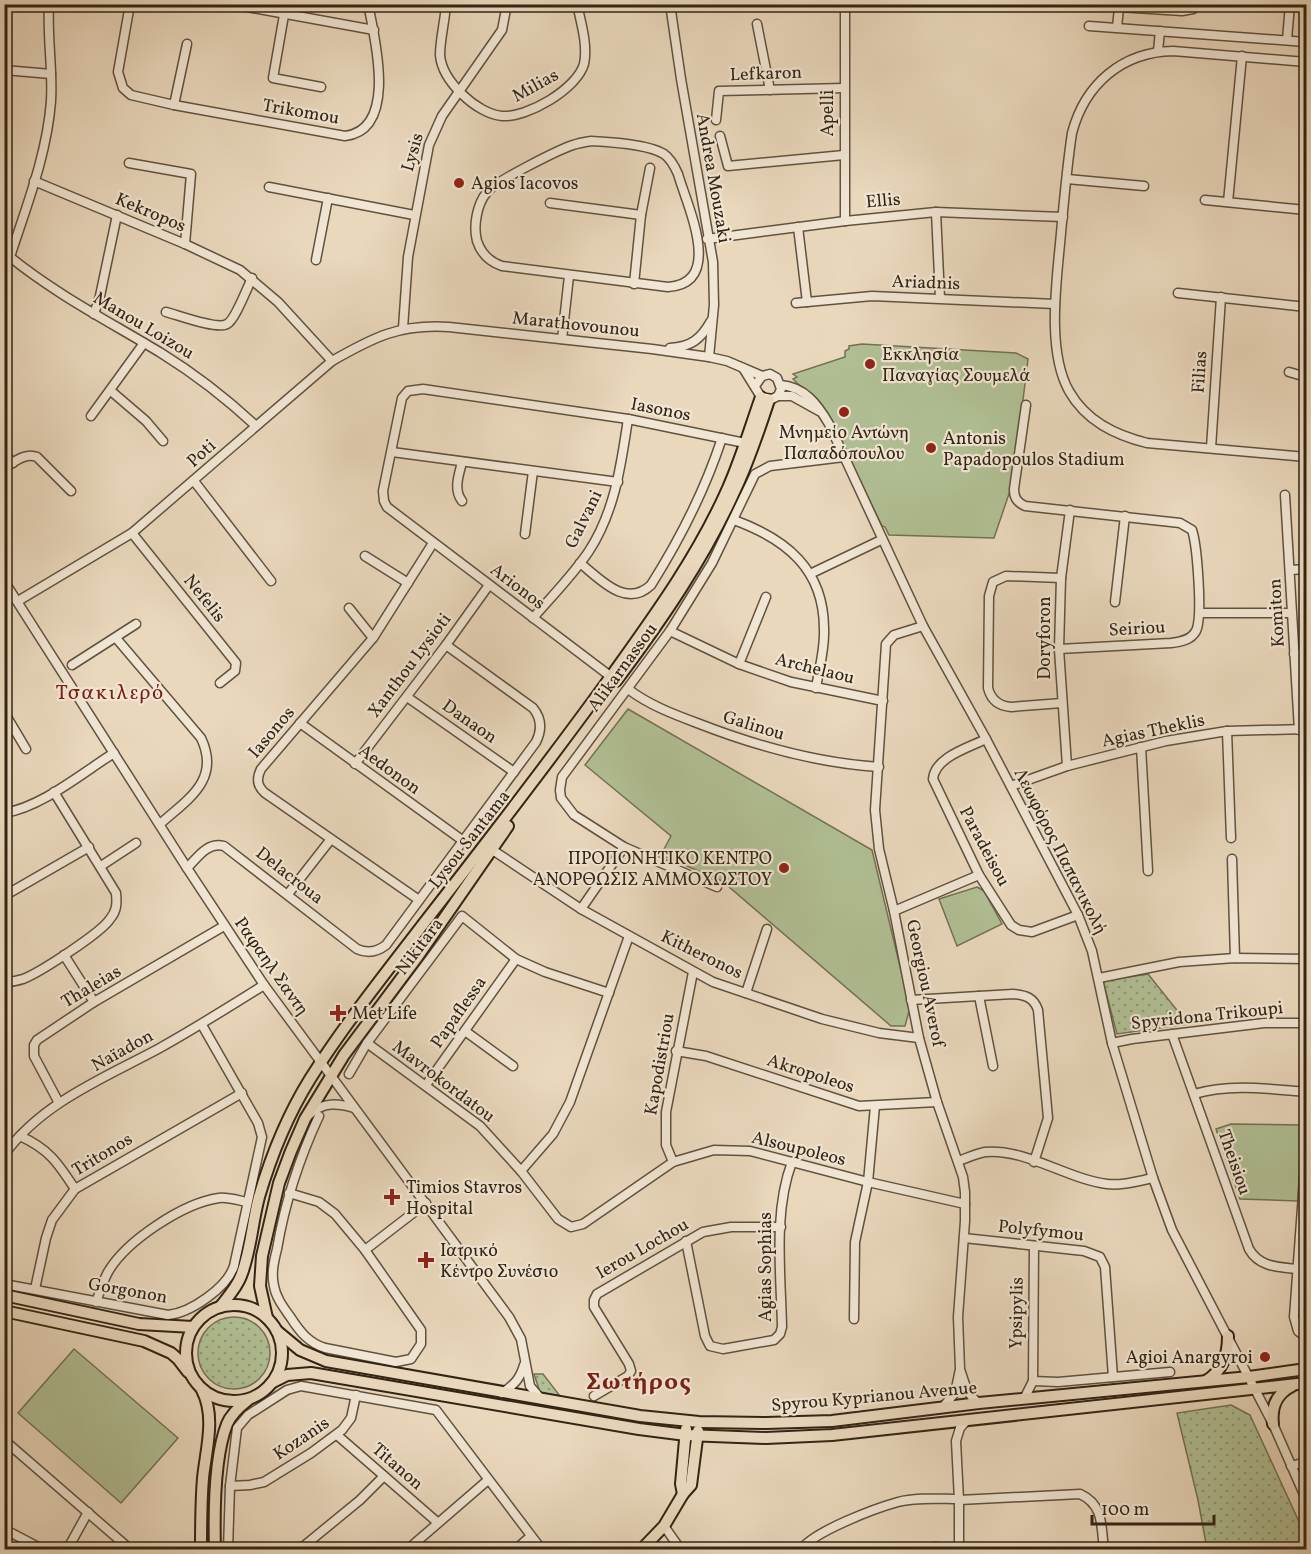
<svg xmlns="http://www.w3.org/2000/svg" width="1311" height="1554" font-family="Vollkorn,serif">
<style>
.grass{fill:url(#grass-dots);stroke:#727254;stroke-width:1.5}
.park{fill:#b1c095;stroke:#727254;stroke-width:1.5}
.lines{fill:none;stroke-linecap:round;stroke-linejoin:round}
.minor-casing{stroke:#60523e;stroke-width:11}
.major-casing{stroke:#322514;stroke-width:14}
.minor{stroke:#f1e6d4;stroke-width:8}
.major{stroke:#ead8bd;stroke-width:10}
.poi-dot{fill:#8f2418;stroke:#f1e6d4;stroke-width:2}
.labels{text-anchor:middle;stroke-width:4.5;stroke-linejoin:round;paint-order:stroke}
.street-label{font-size:18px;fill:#322514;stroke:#f1e6d4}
.poi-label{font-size:18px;fill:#322514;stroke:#f1e6d4;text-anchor:start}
.quarter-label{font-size:21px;letter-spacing:1.5px;fill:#7a1f14;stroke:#f1e6d4}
.district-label{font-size:24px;font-weight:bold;letter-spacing:1.5px;fill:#7a1f14;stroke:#f1e6d4}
</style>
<defs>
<pattern id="grass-dots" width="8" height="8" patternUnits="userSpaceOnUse" patternTransform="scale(1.5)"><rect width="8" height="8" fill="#b1c095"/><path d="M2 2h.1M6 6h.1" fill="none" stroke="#919c78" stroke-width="1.8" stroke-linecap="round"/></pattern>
</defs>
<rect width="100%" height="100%" fill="#ead8bd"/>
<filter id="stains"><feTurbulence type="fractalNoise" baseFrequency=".00333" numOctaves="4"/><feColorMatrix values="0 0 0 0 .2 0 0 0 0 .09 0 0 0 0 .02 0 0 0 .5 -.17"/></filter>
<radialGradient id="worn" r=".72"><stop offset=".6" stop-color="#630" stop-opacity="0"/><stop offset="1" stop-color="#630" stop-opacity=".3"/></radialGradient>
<g class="grass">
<path d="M1148,974L1188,1024L1117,1034L1103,981Z"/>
<circle cx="234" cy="1353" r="36"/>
<path d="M534,1374H543L560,1396L540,1392Z"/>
<path d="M1231,1405L1250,1415L1306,1537V1549H1207L1198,1500L1177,1413Z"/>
</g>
<g class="park">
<path d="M862,344L1016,353L1028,359L1013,482L994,538L889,535L885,527L882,526L827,414L793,379L797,377L793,374L845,357V351L849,349V346Z"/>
<path d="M628,709L872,850L910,1008L905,1026H891L722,881L661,855L671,836L585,765Z"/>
<path d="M977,887L984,891L1002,924L957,946L939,899Z"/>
<path d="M1231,1124L1301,1125L1298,1201L1240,1199L1216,1129Z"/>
<path d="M74,1349L178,1438L121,1503L18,1413Z"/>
</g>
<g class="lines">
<g class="minor-casing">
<g id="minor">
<path d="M130,4L118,72L123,88L131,95L174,105L345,136C398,130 375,39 368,4"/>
<path d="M231,4L374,30"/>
<path d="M446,4C445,21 440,39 440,55C442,81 477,114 502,116C527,118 577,89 584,64C588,45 581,23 577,4"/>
<path d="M670,4L681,79L713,262L714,305L709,357"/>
<path d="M845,4V221"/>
<path d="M1087,5L1182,11L1193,9L1198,4"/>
<path d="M284,15L273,78L321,87"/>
<path d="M757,24L770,90"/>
<path d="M1089,26L1306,42"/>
<path d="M1117,27L1119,8"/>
<path d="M1287,40L1290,4"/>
<path d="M1158,51L1160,31"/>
<path d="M1306,62L1173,51C1122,52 1085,84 1072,133C1067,166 1064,200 1061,233C1057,279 1046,350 1069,391C1086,421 1115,435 1147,443L1306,457"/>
<path d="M4,70L51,74"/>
<path d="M174,105L187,44"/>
<path d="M716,120L719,91L844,88"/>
<path d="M720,136L728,166L844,155"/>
<path d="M591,141C610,142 648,144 664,154C671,159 675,167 678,174C687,206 725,283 668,287L502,266C490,262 481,253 477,241C473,226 477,204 487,192C496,181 558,150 573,145C579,143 585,142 591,141Z"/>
<path d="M129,163L191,174L185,244"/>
<path d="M1067,179L1144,186"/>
<path d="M34,181L185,244L240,270L278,302L332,361"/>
<path d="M269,187L414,215"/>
<path d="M1205,200L1306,210"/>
<path d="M1228,202L1242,56"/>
<path d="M550,203L641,215"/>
<path d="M936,212L940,298"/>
<path d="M798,227L807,302"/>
<path d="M707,239L845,221L936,212L1063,217"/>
<path d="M10,257C57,295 110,322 161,353C195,374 227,399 256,426"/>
<path d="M316,260L328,198"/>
<path d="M4,265L10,257C26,207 47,155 51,101C53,69 47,37 49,4"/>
<path d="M634,284L641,215L650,168"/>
<path d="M1178,293L1306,307"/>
<path d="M796,303L872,296L1055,304"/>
<path d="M166,312C178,315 217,330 227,324C235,320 247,288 252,278"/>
<path d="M94,314L100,296L117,215"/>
<path d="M403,328L408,257L429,145L442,116L502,30L507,4"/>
<path d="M562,339L569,276"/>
<path d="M670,348C691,347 701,339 711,321"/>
<path d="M743,368L761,397L772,399L778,396L781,389L777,378L770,374L762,376L755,386"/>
<path d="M1289,372L1306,377"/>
<path d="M781,385C805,387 818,405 829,424L923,626L986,739L1078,915L1092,951L1112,1043L1153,1178L1172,1230L1273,1424L1306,1499"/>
<path d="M111,391L146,421L163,441"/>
<path d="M778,396H792L819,411"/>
<path d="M1026,405L1014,489C1014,498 1017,502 1025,506L1180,523L1192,530C1197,545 1203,617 1196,631C1191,640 1181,642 1171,643L1059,649"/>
<path d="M91,416L144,343"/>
<path d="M1211,448L1221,297"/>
<path d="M392,452L618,482"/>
<path d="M4,454L13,463"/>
<path d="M462,462C459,475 453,489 462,501"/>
<path d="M4,468C14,462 26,452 37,457L71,491"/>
<path d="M194,481L271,581"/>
<path d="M1285,495L1299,730"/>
<path d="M734,520C786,539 824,569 824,629C825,649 819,669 816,688"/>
<path d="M132,533L236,663L235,671L220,683"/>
<path d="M525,534L533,471"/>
<path d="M365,556L408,583"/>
<path d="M580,563C600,579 626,609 651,585C680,539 705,490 722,438"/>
<path d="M1290,570L1306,569"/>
<path d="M810,574L881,540"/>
<path d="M1061,578L1006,576L993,582L989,596L988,688C991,700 999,706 1011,707L1062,703"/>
<path d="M4,581L187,868L264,985L509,1317L521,1339L530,1386L541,1399"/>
<path d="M18,601L132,533L332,361C374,337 399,324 449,327L652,349L709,357L727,361L762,376"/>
<path d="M1115,602L1125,516"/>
<path d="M349,608L373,638"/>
<path d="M1200,613H1291"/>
<path d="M533,618C552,596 573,575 589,551C615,511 621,465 628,419"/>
<path d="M923,626L894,635L886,644L875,810L879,849L894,911L919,1038L937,1102L963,1177L965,1192V1221L958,1317L960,1369L955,1393L942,1408"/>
<path d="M670,631L739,664L791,682L883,701"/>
<path d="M116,638L201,738C221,780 188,799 160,824"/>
<path d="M1294,654H1306"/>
<path d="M739,664L766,597"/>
<path d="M72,665L136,624"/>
<path d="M614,679L387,507L384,501L383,491L402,398L408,391L423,389L628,419L745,443"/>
<path d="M628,689C649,705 673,714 697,723C756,746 816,763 879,767"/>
<path d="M407,697L514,772"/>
<path d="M4,712L26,749"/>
<path d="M300,723L462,840"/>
<path d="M1227,731L1231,838"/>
<path d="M986,739C968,748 935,757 933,779L979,875L1011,925L1019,930L1032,932L1078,915"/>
<path d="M1141,747L1148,871"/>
<path d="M355,764L446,645L489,585"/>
<path d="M1067,766L1059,649L1061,578L1070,510"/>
<path d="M1011,786L1067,766L1166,741L1227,731L1306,729"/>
<path d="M4,813C42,807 82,773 114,753"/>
<path d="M488,847L581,909L713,982L822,1019L879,1033L919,1038"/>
<path d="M1232,859L1235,958"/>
<path d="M101,866L136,843"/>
<path d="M187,868C198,857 207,842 224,846L357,949C368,954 377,952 386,945L536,742C542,730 542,719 533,708L446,645"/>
<path d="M717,887L624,847L574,815L561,798L560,790L562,777L670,631L712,563L755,474L770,466L844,457"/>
<path d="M288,894L331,839"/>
<path d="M4,896L89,847"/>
<path d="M419,900L265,793C257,786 256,779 261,769L373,638L433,543"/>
<path d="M581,909L624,847"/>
<path d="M894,911L979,875"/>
<path d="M64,955L94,1002"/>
<path d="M1099,978L1179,962L1235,958L1306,959"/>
<path d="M4,982C10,982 17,981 23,979C39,973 101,933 110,919C117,911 117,903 116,893L54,792"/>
<path d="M746,993L767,929"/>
<path d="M979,996L993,1066"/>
<path d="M911,1000L1013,994C1026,995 1034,998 1038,1010L1048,1118L1034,1162"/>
<path d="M465,1031L513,1066"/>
<path d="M1172,1034L1249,1249C1259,1267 1278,1267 1297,1269"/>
<path d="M367,1043L480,1126L521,1171L558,1219L571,1227L583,1224L673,1162L714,1150L750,1151L868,1182L965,1204"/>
<path d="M1112,1043L1132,1039L1264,1023H1306"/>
<path d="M676,1051L706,1056L859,1106L937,1102"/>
<path d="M349,1074L367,1043L462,916L516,959L545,972L609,993"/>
<path d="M426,1085L516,959"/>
<path d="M1194,1094C1231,1083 1269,1089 1306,1092"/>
<path d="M59,1103L34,1056V1045L37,1040L94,1002L224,926"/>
<path d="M310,1114C323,1102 338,1103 354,1108"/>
<path d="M20,1136C49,1149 58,1163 75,1189"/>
<path d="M1306,1153L1294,1317L1298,1331L1306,1337"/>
<path d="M4,1155C41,1103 104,1078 158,1049C194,1029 229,1007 264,985"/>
<path d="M958,1161C967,1158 975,1154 985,1152C1025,1148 1067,1179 1107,1184C1122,1186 1138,1181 1153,1178"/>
<path d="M673,1162L666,1145V1112L693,972"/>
<path d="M521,1171L553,1134L570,1102L629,936"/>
<path d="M289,1193L319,1202L335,1214L365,1250L421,1330V1344L411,1359L396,1362L325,1348C309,1343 300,1332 291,1318C284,1308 276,1298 274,1286C271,1273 274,1261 277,1249C285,1202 299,1159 319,1116"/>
<path d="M964,1238L1084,1251L1100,1257L1105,1267L1113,1377"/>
<path d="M686,1241L705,1336L710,1346L723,1349L774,1340L780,1334L782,1327C781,1274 773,1212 792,1162"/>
<path d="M365,1250L426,1203"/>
<path d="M4,1284L168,1315C190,1313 227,1288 234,1266L262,1137L258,1123L202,1025"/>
<path d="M35,1289L46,1238L52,1220L75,1189L242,1093"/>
<path d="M96,1302C100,1292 103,1281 108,1272C126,1241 183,1203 219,1198C228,1197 237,1200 247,1202"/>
<path d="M854,1319L855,1242L868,1182L875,1106"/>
<path d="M961,1372C965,1385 968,1396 979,1403"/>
<path d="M1033,1381L1058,1382L1170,1372"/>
<path d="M502,1393C514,1385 520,1379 524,1365"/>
<path d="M594,1396L628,1376L631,1371L629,1364L594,1307V1300L597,1294L703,1232L731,1227H781"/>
<path d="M1024,1399L1033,1381L1034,1246"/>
<path d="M337,1435L437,1522"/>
<path d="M4,1440L131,1550"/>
<path d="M1291,1466L1306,1462"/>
<path d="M230,1486L250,1485L264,1482L311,1453L342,1430L351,1418L356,1395"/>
<path d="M959,1500L1080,1494C1104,1505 1101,1526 1104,1550"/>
<path d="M664,1526L681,1550"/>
<path d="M4,1529L44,1550"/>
<path d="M67,1550L88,1512"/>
<path d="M228,1550L230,1486L237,1428L248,1415L287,1390L301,1386L436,1410L542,1550"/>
<path d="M299,1550L360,1500L384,1476"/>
<path d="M407,1550L488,1480"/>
<path d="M515,1550L531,1536"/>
<path d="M801,1550C812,1532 876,1508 898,1502C917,1497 939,1499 959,1499"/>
<path d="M916,1550L935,1547L959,1549"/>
<path d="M959,1550V1500L956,1441L960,1428L967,1420"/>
</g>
</g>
<g class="major-casing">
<g id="major">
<path d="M616,681C661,621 704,559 735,490C749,461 759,430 769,400"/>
<path d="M4,1295L139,1324L193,1327"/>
<circle cx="234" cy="1353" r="48"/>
<path d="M220,1307C228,1297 237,1287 241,1276C251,1251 252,1223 259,1197C271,1156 287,1116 310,1079C344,1025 385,974 424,923C488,841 551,759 612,675C655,615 698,556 728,488C741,459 750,428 761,397"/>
<path d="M4,1311L144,1341L171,1353L178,1359L188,1372"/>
<path d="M267,1318L260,1286L262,1256L279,1183L291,1151L305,1119L344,1055L418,956L508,826"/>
<path d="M277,1331L300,1350L326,1361L640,1416L699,1422L766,1423L832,1421L979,1403L1249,1377L1306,1369"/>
<path d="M1206,1381C1223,1370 1228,1356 1228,1336"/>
<path d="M273,1382L287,1375L311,1373L639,1429L686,1435L766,1438L832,1435L1306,1383"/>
<path d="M1273,1424C1271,1407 1276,1394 1292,1386"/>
<path d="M683,1494L681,1484L686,1429"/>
<path d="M201,1550C201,1526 201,1502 203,1478C206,1449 216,1417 202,1390"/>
<path d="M215,1550C214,1514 214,1457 227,1424C231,1414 239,1407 248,1400"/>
<path d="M641,1550L664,1526L683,1494L691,1485L698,1431"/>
</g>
</g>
<use href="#minor" class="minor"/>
<use href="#major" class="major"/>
</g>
<g class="poi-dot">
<circle cx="459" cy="183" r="6"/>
<circle cx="870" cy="364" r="6"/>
<circle cx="844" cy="412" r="6"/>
<circle cx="931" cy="448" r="6"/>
<circle cx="784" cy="868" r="6"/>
<path d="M335 1004h6v6h6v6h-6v6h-6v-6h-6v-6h6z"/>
<path d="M389 1188h6v6h6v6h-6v6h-6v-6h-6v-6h6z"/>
<path d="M423 1251h6v6h6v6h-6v6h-6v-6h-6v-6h6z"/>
<circle cx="1265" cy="1357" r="6"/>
</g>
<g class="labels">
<g class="street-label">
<text transform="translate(766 73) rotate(-2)" y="6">Lefkaron</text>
<text transform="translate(535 85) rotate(-29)" y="6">Milias</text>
<text transform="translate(301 111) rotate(10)" y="6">Trikomou</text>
<text transform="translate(827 113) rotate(-90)" y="6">Apelli</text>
<text transform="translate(412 152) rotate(-74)" y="6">Lysis</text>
<text transform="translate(714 178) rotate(80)" y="6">Andrea Mouzaki</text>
<text transform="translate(883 200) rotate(-5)" y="6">Ellis</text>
<text transform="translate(151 212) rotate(23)" y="6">Kekropos</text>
<text transform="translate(926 282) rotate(2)" y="6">Ariadnis</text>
<text transform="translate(576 324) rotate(6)" y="6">Marathovounou</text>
<text transform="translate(144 325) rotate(31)" y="6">Manou Loizou</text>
<text transform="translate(1199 372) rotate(-86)" y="6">Filias</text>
<text transform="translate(661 409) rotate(11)" y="6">Iasonos</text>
<text transform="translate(201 453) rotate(-42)" y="6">Poti</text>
<text transform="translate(583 519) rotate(-64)" y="6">Galvani</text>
<text transform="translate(518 586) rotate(37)" y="6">Arionos</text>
<text transform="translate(205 598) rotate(51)" y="6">Nefelis</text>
<text transform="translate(1276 613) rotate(-93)" y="6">Komiton</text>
<text transform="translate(1137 628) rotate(-3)" y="6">Seiriou</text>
<text transform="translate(1044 638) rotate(-90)" y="6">Doryforon</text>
<text transform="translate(409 665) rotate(-53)" y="6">Xanthou Lysioti</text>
<text transform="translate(622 667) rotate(-54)" y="6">Alikarnassou</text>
<text transform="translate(815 668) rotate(14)" y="6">Archelaou</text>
<text transform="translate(470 721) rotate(35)" y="6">Danaon</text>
<text transform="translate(754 725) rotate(17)" y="6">Galinou</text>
<text transform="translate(1153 730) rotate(-12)" y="6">Agias Theklis</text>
<text transform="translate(271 732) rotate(-50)" y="6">Iasonos</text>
<text transform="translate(390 769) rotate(36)" y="6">Aedonon</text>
<text transform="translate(469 839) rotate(-52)" y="6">Lysou Santama</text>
<text transform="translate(985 846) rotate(62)" y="6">Paradeisou</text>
<text transform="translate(1061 851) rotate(63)" y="6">Λεωφόρος Παπανικολή</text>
<text transform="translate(290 875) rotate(38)" y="6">Delacroua</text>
<text transform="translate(419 946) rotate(-53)" y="6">Nikitara</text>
<text transform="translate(702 954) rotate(26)" y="6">Kitheronos</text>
<text transform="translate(272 966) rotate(55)" y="6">Ραφαηλ Σαντη</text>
<text transform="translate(926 983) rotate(78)" y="6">Georgiou Averof</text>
<text transform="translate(91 986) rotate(-31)" y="6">Thaleias</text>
<text transform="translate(458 1012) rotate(-55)" y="6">Papaflessa</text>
<text transform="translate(1207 1015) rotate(-6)" y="6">Spyridona Trikoupi</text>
<text transform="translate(122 1050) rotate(-29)" y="6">Naïadon</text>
<text transform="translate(659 1064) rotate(-80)" y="6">Kapodistriou</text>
<text transform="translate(811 1073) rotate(18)" y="6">Akropoleos</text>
<text transform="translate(444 1081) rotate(37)" y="6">Mavrokordatou</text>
<text transform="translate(799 1148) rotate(14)" y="6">Alsoupoleos</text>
<text transform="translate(102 1154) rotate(-31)" y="6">Tritonos</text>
<text transform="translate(1235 1162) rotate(71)" y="6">Theisiou</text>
<text transform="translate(1041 1230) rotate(6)" y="6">Polyfymou</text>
<text transform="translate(642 1248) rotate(-30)" y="6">Ierou Lochou</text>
<text transform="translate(765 1267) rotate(-90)" y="6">Agias Sophias</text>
<text transform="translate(128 1290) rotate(10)" y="6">Gorgonon</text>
<text transform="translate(1016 1313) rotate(-89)" y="6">Ypsipylis</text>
<text transform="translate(874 1396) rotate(-5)" y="6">Spyrou Kyprianou Avenue</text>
<text transform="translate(301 1438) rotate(-34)" y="6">Kozanis</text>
<text transform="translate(398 1466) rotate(41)" y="6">Titanon</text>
</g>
<g class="poi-label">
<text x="471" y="189">Agios Iacovos</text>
<text x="882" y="360">Εκκλησία<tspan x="882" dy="21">Παναγίας Σουμελά</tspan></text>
<text x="844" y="438" text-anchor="middle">Μνημείο Αντώνη<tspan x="844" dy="21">Παπαδόπουλου</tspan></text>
<text x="943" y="444">Antonis<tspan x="943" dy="21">Papadopoulos Stadium</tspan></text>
<text x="772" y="864" text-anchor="end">ΠΡΟΠΟΝΗΤΙΚΟ ΚΕΝΤΡΟ<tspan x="772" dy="21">ΑΝΟΡΘΩΣΙΣ ΑΜΜΟΧΩΣΤΟΥ</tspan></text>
<text x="352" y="1019">Met Life</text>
<text x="406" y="1193">Timios Stavros<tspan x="406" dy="21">Hospital</tspan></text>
<text x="440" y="1256">Ιατρικό<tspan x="440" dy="21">Κέντρο Συνέσιο</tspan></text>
<text x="1253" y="1363" text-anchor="end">Agioi Anargyroi</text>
</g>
<g class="quarter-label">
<text x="110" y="699">Τσακιλερό</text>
</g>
<g class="district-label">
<text x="639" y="1389">Σωτήρος</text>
</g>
</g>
<rect width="1311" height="1554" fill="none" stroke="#ead8bd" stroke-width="24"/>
<rect x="6" y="6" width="1299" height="1542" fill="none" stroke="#322514" stroke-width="3"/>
<rect x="12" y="12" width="1287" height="1530" fill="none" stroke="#322514" stroke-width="1.5"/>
<path d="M1092 1515v9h122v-9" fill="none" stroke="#322514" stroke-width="3"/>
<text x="1101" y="1515" font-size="18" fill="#322514" stroke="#f1e6d4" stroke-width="4.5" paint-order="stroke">100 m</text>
<rect width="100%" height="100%" filter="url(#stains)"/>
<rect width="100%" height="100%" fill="url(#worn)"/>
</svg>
